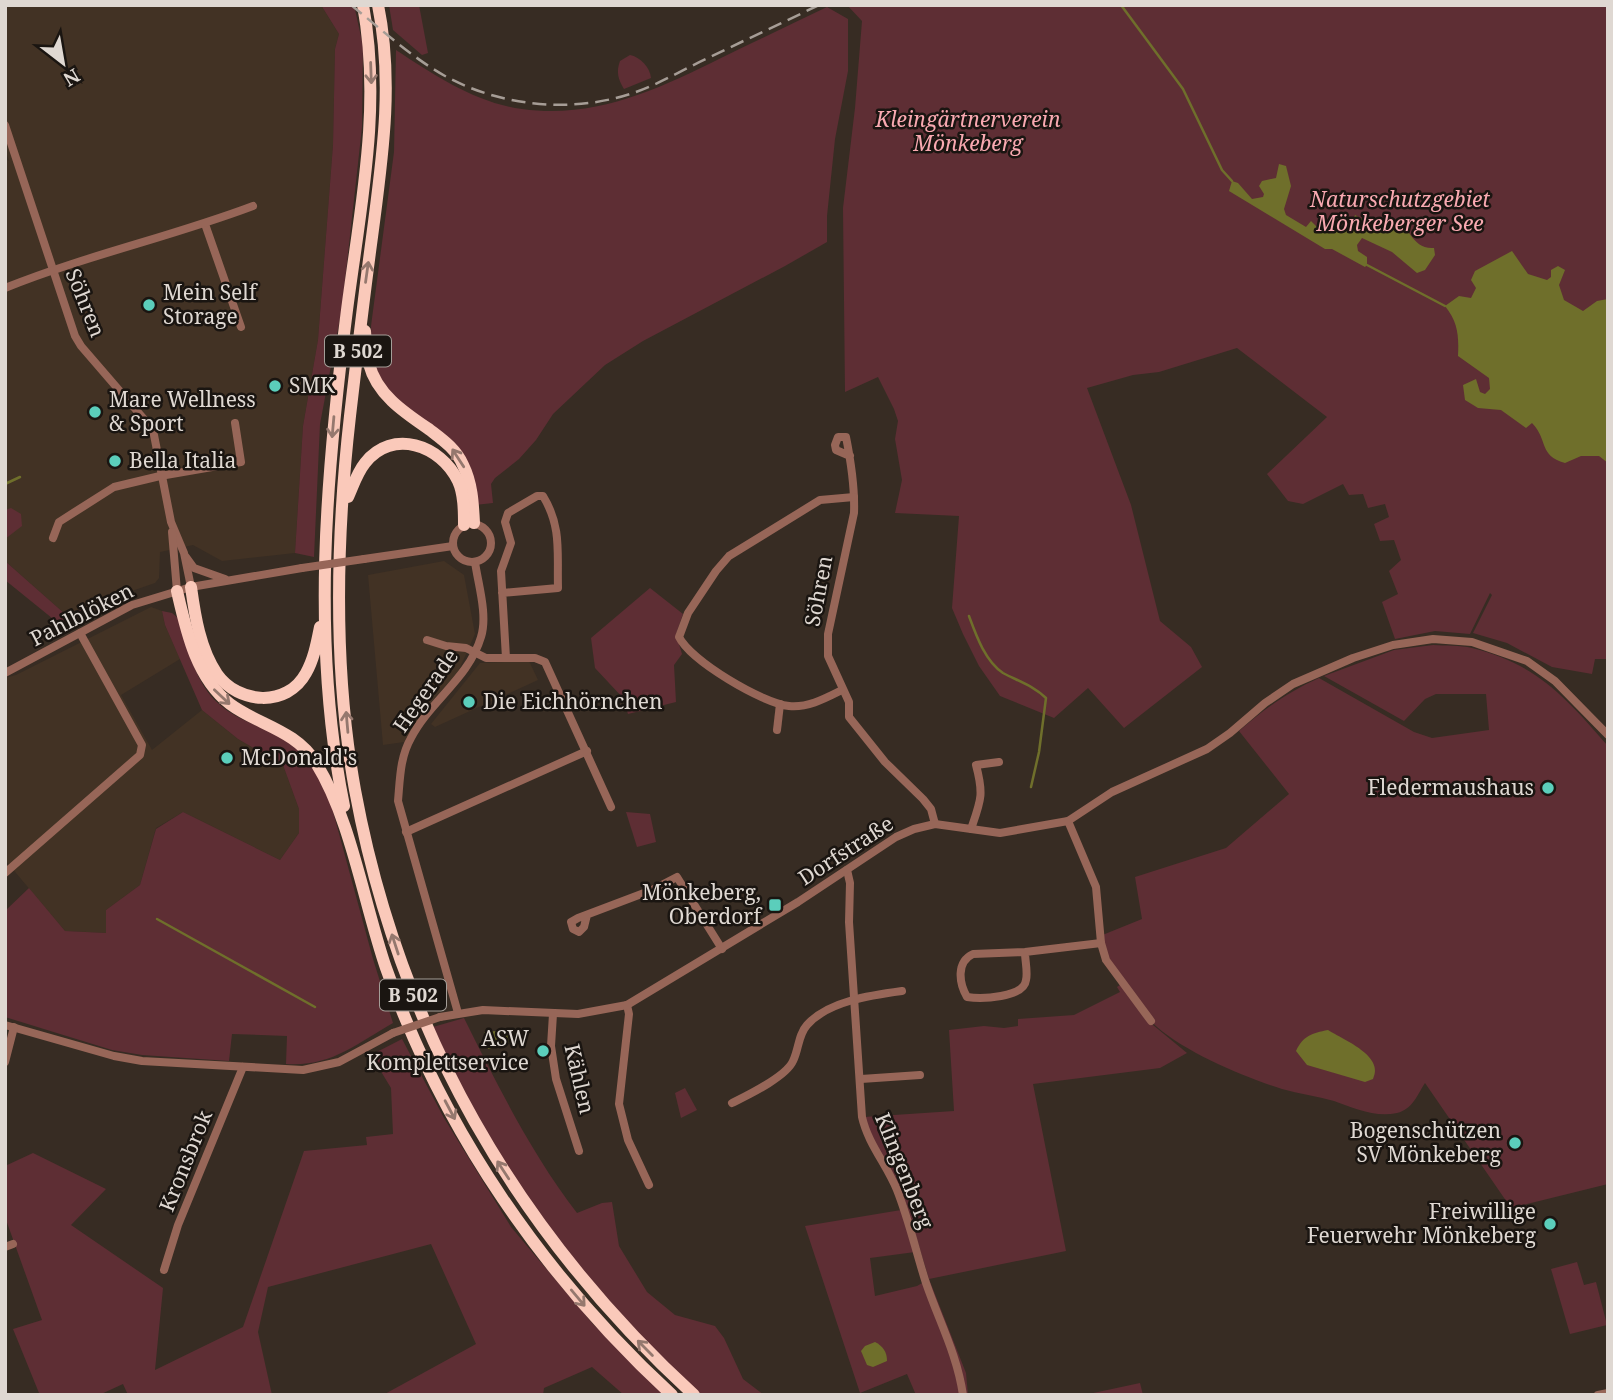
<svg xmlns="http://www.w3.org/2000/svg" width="1613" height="1400" font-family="'Noto Serif',serif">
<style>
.built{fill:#423224}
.green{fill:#5e2e34}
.water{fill:#6f6f2b}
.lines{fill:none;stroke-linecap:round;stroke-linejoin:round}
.stream{stroke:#6f6f2b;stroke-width:2.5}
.minor{stroke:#976658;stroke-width:8}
.highway{stroke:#fac9ba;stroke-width:12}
.rail{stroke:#a69d96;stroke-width:2.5;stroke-dasharray:14 7;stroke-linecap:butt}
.minor-bridge{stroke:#976658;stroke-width:8}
.oneway{stroke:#95786e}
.poi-dot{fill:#5bcebb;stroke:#1a1511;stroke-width:2.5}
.labels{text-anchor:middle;stroke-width:5;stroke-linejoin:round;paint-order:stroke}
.shield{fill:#1a1511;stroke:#a49e98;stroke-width:2}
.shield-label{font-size:19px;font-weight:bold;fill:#dfd8d2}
.park-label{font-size:21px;font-style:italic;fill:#f9a9b1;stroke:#1a1511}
.poi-label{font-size:21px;fill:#dfd8d2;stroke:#1a1511;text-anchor:start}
.street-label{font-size:21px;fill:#dfd8d2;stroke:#1a1511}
</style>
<rect width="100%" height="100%" fill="#372c23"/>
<g class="built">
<path d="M5,5H321L339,34L335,49L333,145L318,340L303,426L295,553L222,561L193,545L160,552L159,578L155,583L65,614L5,561V158L9,161L5,149Z"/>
<path d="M444,561L464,575L475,634L458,672L424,710L404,742L383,745L368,575Z"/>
<path d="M151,607L162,611L165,625L180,659L121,695L152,750L202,710L238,739L283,765L299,809V833L280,860L183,812L156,828L140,885L106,910V933L65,931L5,860V678L16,675Z"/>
<path d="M529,661L538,680L435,727L431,724L480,663Z"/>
</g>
<g class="green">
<path d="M321,5H354L363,46L362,127L342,308L320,424L314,557L295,553L303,426L318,340L333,145L335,49L339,34Z"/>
<path d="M389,5H419L428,53L422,55L393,30Z"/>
<path d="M847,5H1608V659H1595L1592,674L1552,667L1507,643L1473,633L1492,595L1490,593L1470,634L1435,631L1395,639L1382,602L1398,594L1389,571L1401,560L1394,540L1380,541L1374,524L1389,517L1385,504L1368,508L1363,494L1349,495L1343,484L1303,504L1288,501L1267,474L1327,417L1237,348L1159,372L1133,375L1087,388L1131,505L1160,621L1191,647L1202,667L1124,728L1088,688L1054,718L1000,696L979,666L963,634L952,608L959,516L895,513L902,480L895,439L898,421L894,409L878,377L845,392L843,208L855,108L862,21Z"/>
<path d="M827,7L848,19V71L835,139L827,216V242L785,266L643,341L605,365L553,414L536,440L519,459L495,478L491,484L493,503L475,505L470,473L393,399L378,373L372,352L371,326L394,152L396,50C434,75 476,103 522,109C596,119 656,90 721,58C756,41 792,24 827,7Z"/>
<path d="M630,55C640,57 650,67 651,78L624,89C618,79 616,72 620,61Z"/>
<path d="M11,508L21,514L22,526L5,539V510Z"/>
<path d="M5,561L65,614L104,603L63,627L5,580Z"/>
<path d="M650,588L683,614L676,634L682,654L674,665L676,702L628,714L623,698L595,668L591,638Z"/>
<path d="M162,611L172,613L178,618C188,646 195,684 219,704C242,725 276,728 298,749C312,761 320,777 328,793L373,959L393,1023C356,1044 331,1067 286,1064L287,1036L232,1034L229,1061L142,1055L112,1050L5,1017V911L29,888L65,931L106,933V910L140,885L156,829L183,812L280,860L299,833V809L283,765L238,739L202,710L165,625Z"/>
<path d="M1433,645C1446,646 1460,645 1472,648C1537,664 1566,698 1608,746V1184L1511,1208L1425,1083C1417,1095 1413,1109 1397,1113C1375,1118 1354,1108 1334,1101C1317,1096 1299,1094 1282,1089C1244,1077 1187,1053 1157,1027C1148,1019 1141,1007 1133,997L1153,1025L1187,1053L1160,1068L1033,1084L1066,1251L929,1279L966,1373L968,1395H916L907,1374L860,1393L805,1226L901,1210L915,1252L870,1258L875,1296L917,1286L929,1279L906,1204L868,1133L864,1117L954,1111L949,1030L984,1026L1004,1028L1018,1026V1019L1074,1015L1120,992L1117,987L1123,983L1106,960L1100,936L1142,919L1135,877L1226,848L1289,794L1239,731C1264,709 1288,692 1319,678L1414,732L1432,738L1489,730L1486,694H1436L1425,699L1404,721L1324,676L1394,650Z"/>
<path d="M626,812L650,814L656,842L637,847Z"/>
<path d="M464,1018C498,1086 531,1153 577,1213L602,1203L612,1202L619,1246L647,1292L675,1315L715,1326L724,1338L743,1379L764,1395H700C613,1313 531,1220 474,1114C460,1086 447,1056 433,1027Z"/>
<path d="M402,1039L444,1118L511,1227L593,1324L665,1395H624L592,1367L544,1388L543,1395H383L476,1344L431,1244L268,1287L258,1332L272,1395H128L123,1384L99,1395L39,1393L13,1329L42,1320L5,1217V1166L33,1153L106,1189L71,1225L163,1288L155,1370L243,1327L304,1151L367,1145L366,1137L393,1134L391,1088L371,1055Z"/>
<path d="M685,1088L697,1110L681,1118L675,1093Z"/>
<path d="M1577,1262L1584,1285L1596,1282L1607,1325L1570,1334L1551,1269Z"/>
<path d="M1140,1383L1143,1395H1084Z"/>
</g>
<g class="water">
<path d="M1279,164L1286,166L1291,186L1284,209L1286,215L1306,227L1311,221L1317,227L1335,230L1352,226L1355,215L1380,229C1412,210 1405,250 1434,248L1435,255L1425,270L1417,273L1392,252L1362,238L1357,245L1358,251L1367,257V265L1365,267L1332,249H1325L1229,191L1232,181L1238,183L1252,199L1263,197L1264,194L1259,186L1262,181L1276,178Z"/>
<path d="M1512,251L1528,274L1547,280L1551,277V270L1558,266L1565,270L1559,285L1564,300L1583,311L1597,301L1608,299V463L1599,456H1581L1565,463C1538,455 1549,441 1532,423L1526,428L1501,410L1478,408L1465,400L1463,385L1476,379L1480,392L1485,394L1490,389L1489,378L1458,356C1459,336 1458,322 1445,306L1459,296L1471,298L1476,288L1471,280L1475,271Z"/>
<path d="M510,1030L513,1031L515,1039L513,1041L489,1049L486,1047L484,1032Z"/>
<path d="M1328,1030C1344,1040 1385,1056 1373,1079L1365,1082L1307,1065L1296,1051C1303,1036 1312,1033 1328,1030Z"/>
<path d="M875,1342C883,1346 887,1352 887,1361L873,1367L867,1365L861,1351L865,1346Z"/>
</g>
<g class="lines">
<g class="stream">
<path d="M1121,5L1183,89L1222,170L1232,181"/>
<path d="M1367,265L1445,306"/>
<path d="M5,484L20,477"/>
<path d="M969,616C976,635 985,661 1003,673C1018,681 1034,686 1046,698L1039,752L1031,787"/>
<path d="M157,919L315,1007"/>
</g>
<g class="minor">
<path d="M5,125L75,336L81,346L150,426L154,435L171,522L184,553L191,587"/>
<path d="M205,224L241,327"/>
<path d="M5,288C87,255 171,237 253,206"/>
<path d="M850,456L836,450L835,445L838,437H846C851,462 855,487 854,513L828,634V656L849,702V717L885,762L923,799L931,809L935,824"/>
<circle cx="472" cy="543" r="19"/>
<path d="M172,532L177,591"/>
<path d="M53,538L59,522L114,487L160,476L241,462L235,423"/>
<path d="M186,557L194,568L225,579"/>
<path d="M364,559L453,546"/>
<path d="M502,593L558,588C557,553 562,527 543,496H537L508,513L505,522L511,543L501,571L506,658"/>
<path d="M427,640L446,646L466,648L486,658H535L545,662L611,807"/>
<path d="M5,673L132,605L191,587L302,568"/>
<path d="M842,690C826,698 808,708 789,706C762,703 691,661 679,637L688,613L716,571L729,556L820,500L854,497"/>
<path d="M777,730L780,704"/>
<path d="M1068,821L1096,887L1101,943L1106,960L1151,1021"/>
<path d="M971,829C981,800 984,795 976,765L999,762"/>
<path d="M406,832L587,751"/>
<path d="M847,870L850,883L849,922L862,1117C868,1144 887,1165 897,1190C909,1220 916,1252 926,1283C939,1321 957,1354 963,1395"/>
<path d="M5,873L140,755L142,745L80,633"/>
<path d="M587,915L584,927L579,932L573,929L571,922L578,918L652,890L677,877L722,949"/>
<path d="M1025,952C1025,961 1028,972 1026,980C1024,998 981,999 967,997C959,983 956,962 973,954L1025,952L1101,943"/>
<path d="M627,1005L629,1014L619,1104L628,1140L649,1185"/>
<path d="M458,1013L398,801C400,779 400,757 411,738C430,701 469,678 481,637C488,615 478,584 475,562"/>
<path d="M553,1014L551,1046L556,1079L579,1151"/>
<path d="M440,1017L483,1010L578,1014L627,1005L798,902L896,837L914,829L935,824L1000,833L1068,821L1112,792L1207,749L1230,733L1265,703L1293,684L1353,658L1393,645L1433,639L1472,642L1527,661L1555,681L1608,735"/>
<path d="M5,1025L114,1056L142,1061L303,1070L339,1062L393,1033"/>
<path d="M5,1062L14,1027"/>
<path d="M861,1079L920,1075"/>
<path d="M732,1103C748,1095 786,1077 793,1061C799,1049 798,1035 807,1025C828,1001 872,995 902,991"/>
<path d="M5,1247L13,1244"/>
<path d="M164,1270L178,1225L243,1067"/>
<path d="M1598,1395L1608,1393"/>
</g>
<g class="highway">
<path d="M378,5C394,83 382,160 372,237C364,296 357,356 350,416C336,539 333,668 355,790C399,1029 516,1232 694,1395"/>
<path d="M365,331C366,342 366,353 369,364C377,395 405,413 430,430C443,440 456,449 463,465C472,483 473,503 474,523"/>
<path d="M348,497C353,486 357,473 365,463C392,428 441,445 458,481C464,494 464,511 464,525"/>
<path d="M191,587C195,616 200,649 217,674C238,704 287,708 306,673C314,659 317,642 320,627"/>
<path d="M177,591C186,630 196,678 230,704C258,725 296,730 316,763C351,819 364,904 386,968C443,1131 545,1278 672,1395"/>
<path d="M344,806C311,643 326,474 347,310C360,209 382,107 363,5"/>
</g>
<path class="rail" d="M351,5C381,29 411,57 445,76C502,107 574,114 636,92C661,83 684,69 708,58C745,40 782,23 819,5"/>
<g class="minor-bridge">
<path d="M302,568L364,559"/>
<path d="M393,1033L440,1017"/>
</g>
</g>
<defs><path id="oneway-shaft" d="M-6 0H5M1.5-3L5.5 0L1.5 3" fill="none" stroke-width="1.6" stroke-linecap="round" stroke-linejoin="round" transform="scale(1.75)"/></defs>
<g class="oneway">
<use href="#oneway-shaft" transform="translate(371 73) rotate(88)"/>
<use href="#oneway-shaft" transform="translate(367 272) rotate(-82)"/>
<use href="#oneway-shaft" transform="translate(333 427) rotate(95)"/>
<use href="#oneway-shaft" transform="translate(458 458) rotate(-123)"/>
<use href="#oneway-shaft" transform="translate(222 697) rotate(43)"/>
<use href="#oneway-shaft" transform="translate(347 722) rotate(-95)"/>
<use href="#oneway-shaft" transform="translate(395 944) rotate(-108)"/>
<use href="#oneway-shaft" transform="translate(450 1110) rotate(62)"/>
<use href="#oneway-shaft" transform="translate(503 1170) rotate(-123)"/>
<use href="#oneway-shaft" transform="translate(578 1298) rotate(50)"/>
<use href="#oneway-shaft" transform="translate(645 1348) rotate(-135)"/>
</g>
<g class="poi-dot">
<circle cx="149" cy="305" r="7"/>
<circle cx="275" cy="386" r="7"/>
<circle cx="95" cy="412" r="7"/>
<circle cx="115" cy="461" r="7"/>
<circle cx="469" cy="702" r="7"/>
<circle cx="227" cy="758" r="7"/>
<circle cx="1548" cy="788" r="7"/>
<rect x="768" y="898" width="14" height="14" rx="3.5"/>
<circle cx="543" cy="1051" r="7"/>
<circle cx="1515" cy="1143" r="7"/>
<circle cx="1550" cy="1224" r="7"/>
</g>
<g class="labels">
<g class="shield">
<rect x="325" y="335.5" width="66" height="31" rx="5"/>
<rect x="380" y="979.5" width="66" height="31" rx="5"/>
</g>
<g class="shield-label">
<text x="358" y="358">B 502</text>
<text x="413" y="1002">B 502</text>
</g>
<g class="park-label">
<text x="968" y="127">Kleingärtnerverein<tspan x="968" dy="24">Mönkeberg</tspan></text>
<text x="1400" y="207">Naturschutzgebiet<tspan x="1400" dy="24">Mönkeberger See</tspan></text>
</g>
<g class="poi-label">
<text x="163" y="300">Mein Self<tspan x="163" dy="24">Storage</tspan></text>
<text x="289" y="393">SMK</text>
<text x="109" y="407">Mare Wellness<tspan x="109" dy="24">&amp; Sport</tspan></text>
<text x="129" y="468">Bella Italia</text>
<text x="483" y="709">Die Eichhörnchen</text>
<text x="241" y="765">McDonald's</text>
<text x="1534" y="795" text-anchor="end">Fledermaushaus</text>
<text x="761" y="900" text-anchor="end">Mönkeberg,<tspan x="761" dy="24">Oberdorf</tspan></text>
<text x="529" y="1046" text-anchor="end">ASW<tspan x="529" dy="24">Komplettservice</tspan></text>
<text x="1501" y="1138" text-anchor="end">Bogenschützen<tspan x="1501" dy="24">SV Mönkeberg</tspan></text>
<text x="1536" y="1219" text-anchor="end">Freiwillige<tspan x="1536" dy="24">Feuerwehr Mönkeberg</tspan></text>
</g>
<g class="street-label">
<text transform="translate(85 303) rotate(68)" y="7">Söhren</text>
<text transform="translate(819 591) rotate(-79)" y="7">Söhren</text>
<text transform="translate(82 615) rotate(-27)" y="7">Pahlblöken</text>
<text transform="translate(426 691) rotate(-55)" y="7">Hegerade</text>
<text transform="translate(846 851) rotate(-33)" y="7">Dorfstraße</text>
<text transform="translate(579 1079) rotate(77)" y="7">Kählen</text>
<text transform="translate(186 1161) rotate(-68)" y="7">Kronsbrok</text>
<text transform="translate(904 1171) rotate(68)" y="7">Klingenberg</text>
</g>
</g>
<rect width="1613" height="1400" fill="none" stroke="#dfd8d2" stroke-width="14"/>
<g transform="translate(63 63) rotate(149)" stroke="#1a1511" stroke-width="5" paint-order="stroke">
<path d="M0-5L12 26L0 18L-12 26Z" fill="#dfd8d2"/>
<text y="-10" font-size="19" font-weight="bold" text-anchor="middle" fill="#dfd8d2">N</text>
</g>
</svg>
